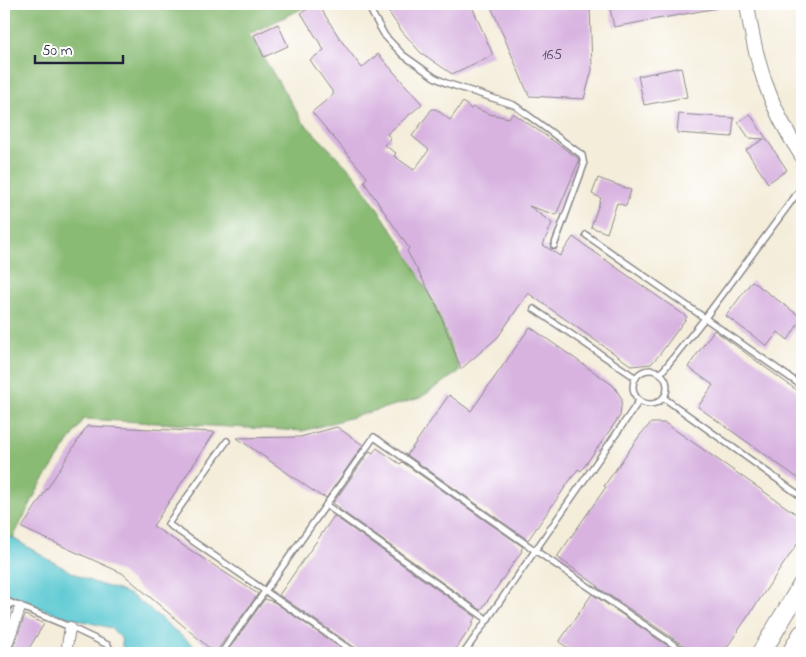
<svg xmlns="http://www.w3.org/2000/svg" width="806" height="657" font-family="'Indie Flower',sans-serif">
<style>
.forest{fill:#8abb74;stroke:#566e58}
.water{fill:#5cc9d2;stroke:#3f7686}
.building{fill:#d8b3e0}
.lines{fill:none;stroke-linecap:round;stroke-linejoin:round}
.service-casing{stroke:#8b888a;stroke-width:8}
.minor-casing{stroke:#8b888a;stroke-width:12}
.secondary-casing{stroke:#8b888a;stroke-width:16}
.motorway-casing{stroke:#8b888a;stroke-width:20}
.service{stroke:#fff;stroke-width:5}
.minor{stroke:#fff;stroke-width:10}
.secondary{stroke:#fff;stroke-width:14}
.motorway{stroke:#fff;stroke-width:18}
.labels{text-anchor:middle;stroke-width:4;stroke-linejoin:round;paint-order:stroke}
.number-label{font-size:15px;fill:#504664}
</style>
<rect width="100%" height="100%" fill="#fff"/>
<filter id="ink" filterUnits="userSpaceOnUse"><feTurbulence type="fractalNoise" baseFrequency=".02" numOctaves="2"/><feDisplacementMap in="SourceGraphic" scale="10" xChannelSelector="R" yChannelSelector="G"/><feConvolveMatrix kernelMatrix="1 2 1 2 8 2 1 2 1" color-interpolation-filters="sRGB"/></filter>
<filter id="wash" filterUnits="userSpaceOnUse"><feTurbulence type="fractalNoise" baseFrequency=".0096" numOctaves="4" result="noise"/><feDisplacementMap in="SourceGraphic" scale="20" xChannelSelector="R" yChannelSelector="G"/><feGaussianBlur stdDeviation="1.12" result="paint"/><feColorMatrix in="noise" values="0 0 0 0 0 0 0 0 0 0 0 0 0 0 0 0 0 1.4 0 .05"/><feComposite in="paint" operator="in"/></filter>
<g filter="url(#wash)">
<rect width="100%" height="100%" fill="#f4edda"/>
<path class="forest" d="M4,4H312L249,34L303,122L354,174L404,248L436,307L460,371L420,398L303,431L84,419L39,487L13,538L4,533Z"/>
<path class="water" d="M4,533C32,549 59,567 88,580C101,586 125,590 135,598C159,615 180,637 204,653H125L123,652L121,638L111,628L63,616L17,600L4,590Z"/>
<g id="blocks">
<g class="building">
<path d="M316,4H318L340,39L362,68L378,54L422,104L387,134L391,139L384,145L396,153L394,156L414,170L429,150L412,136L432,109H436L450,120L463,102L471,109L473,107L489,114L509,118L513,113L578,158L579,161L556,215L529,206L552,223L543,245L560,256L573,237L687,317L660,354L651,364L632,366L528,293L498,337L461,369L437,306L407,251L409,248L364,182L367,177L312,112L334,94L310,60L324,50L301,13Z"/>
<path d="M383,4H471L493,55L452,74L420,52L401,30Z"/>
<path d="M490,4H590L592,70L584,99L529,96Z"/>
<path d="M609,4H716L717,8L614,27Z"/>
<path d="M278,24L288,46L264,57L254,35Z"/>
<path d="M681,67L687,97L644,105L638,76Z"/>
<path d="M679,114L734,118L732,137L677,133Z"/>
<path d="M750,114L787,170L768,183L746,150L764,139L749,138L738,122Z"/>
<path d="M598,178L631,190L626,206L617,203L607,233L591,227L601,198L592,194Z"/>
<path d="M752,281L802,318L788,340L778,332L767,346L726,316Z"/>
<path d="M530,327L614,386L622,399L620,416L581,471L578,469L528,540L407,455L449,395L471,411Z"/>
<path d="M714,330L802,394V481L698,407L713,385L688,367Z"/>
<path d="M651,423H665L802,518V537L723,653H688L683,645L597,587L598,586L557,557L606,487L604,486L640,435Z"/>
<path d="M87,426L215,432L153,526L258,594L218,649V653H215L122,573L22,528Z"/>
<path d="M337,427L363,445L326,498L323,496L322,497L237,438L300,437Z"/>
<path d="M377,448L400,464L402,462L523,547L521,550L522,551L481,610L339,509L340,508L333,503L370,451L373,453Z"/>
<path d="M334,516L476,617L472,622L474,623L453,653H359L357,649L279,595Z"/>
<path d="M592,594L677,652L678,653H576L559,642Z"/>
<path d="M265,599L274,602L348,653H226Z"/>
<path d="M25,615L44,624L26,653H11Z"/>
</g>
</g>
</g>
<g filter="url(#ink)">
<use href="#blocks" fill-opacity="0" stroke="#8b888a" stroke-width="1"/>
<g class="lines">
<g class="service-casing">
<g id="service">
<path d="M368,4L373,15L385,36L403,55L434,77L446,83L514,105L582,155L584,165L554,246"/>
<path d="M586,235L802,386"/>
<path d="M534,309L636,378"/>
<circle cx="650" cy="387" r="17"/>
<path d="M661,373L705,318L802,187"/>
<path d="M664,398L802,497"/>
<path d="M227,441L168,524L355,653"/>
<path d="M326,505L488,620"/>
<path d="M4,600L70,627L108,645L112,653"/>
<path d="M4,618L10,603"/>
<path d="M222,652L374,437L536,551L680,649L684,653"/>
<path d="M464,653L639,401"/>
</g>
</g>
<g class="minor-casing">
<g id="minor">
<path d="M4,653L20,608"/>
<path d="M66,653L70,627"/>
</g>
</g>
<g class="secondary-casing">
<path id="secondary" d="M747,4C755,61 769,107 802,156"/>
</g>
<g class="motorway-casing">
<g id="motorway">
<path d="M761,653L802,585"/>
<path d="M791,653L802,634"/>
</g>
</g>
<use href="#service" class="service"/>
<use href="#minor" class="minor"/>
<use href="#secondary" class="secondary"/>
<use href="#motorway" class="motorway"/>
</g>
</g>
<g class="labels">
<g class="number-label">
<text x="552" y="59">165</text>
</g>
</g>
<rect width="806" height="657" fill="none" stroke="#fff" stroke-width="20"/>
<path d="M35 55v8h88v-8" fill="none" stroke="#22223b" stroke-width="2.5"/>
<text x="42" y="55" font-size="15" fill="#22223b" stroke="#ffffff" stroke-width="4" paint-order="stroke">50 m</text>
</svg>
